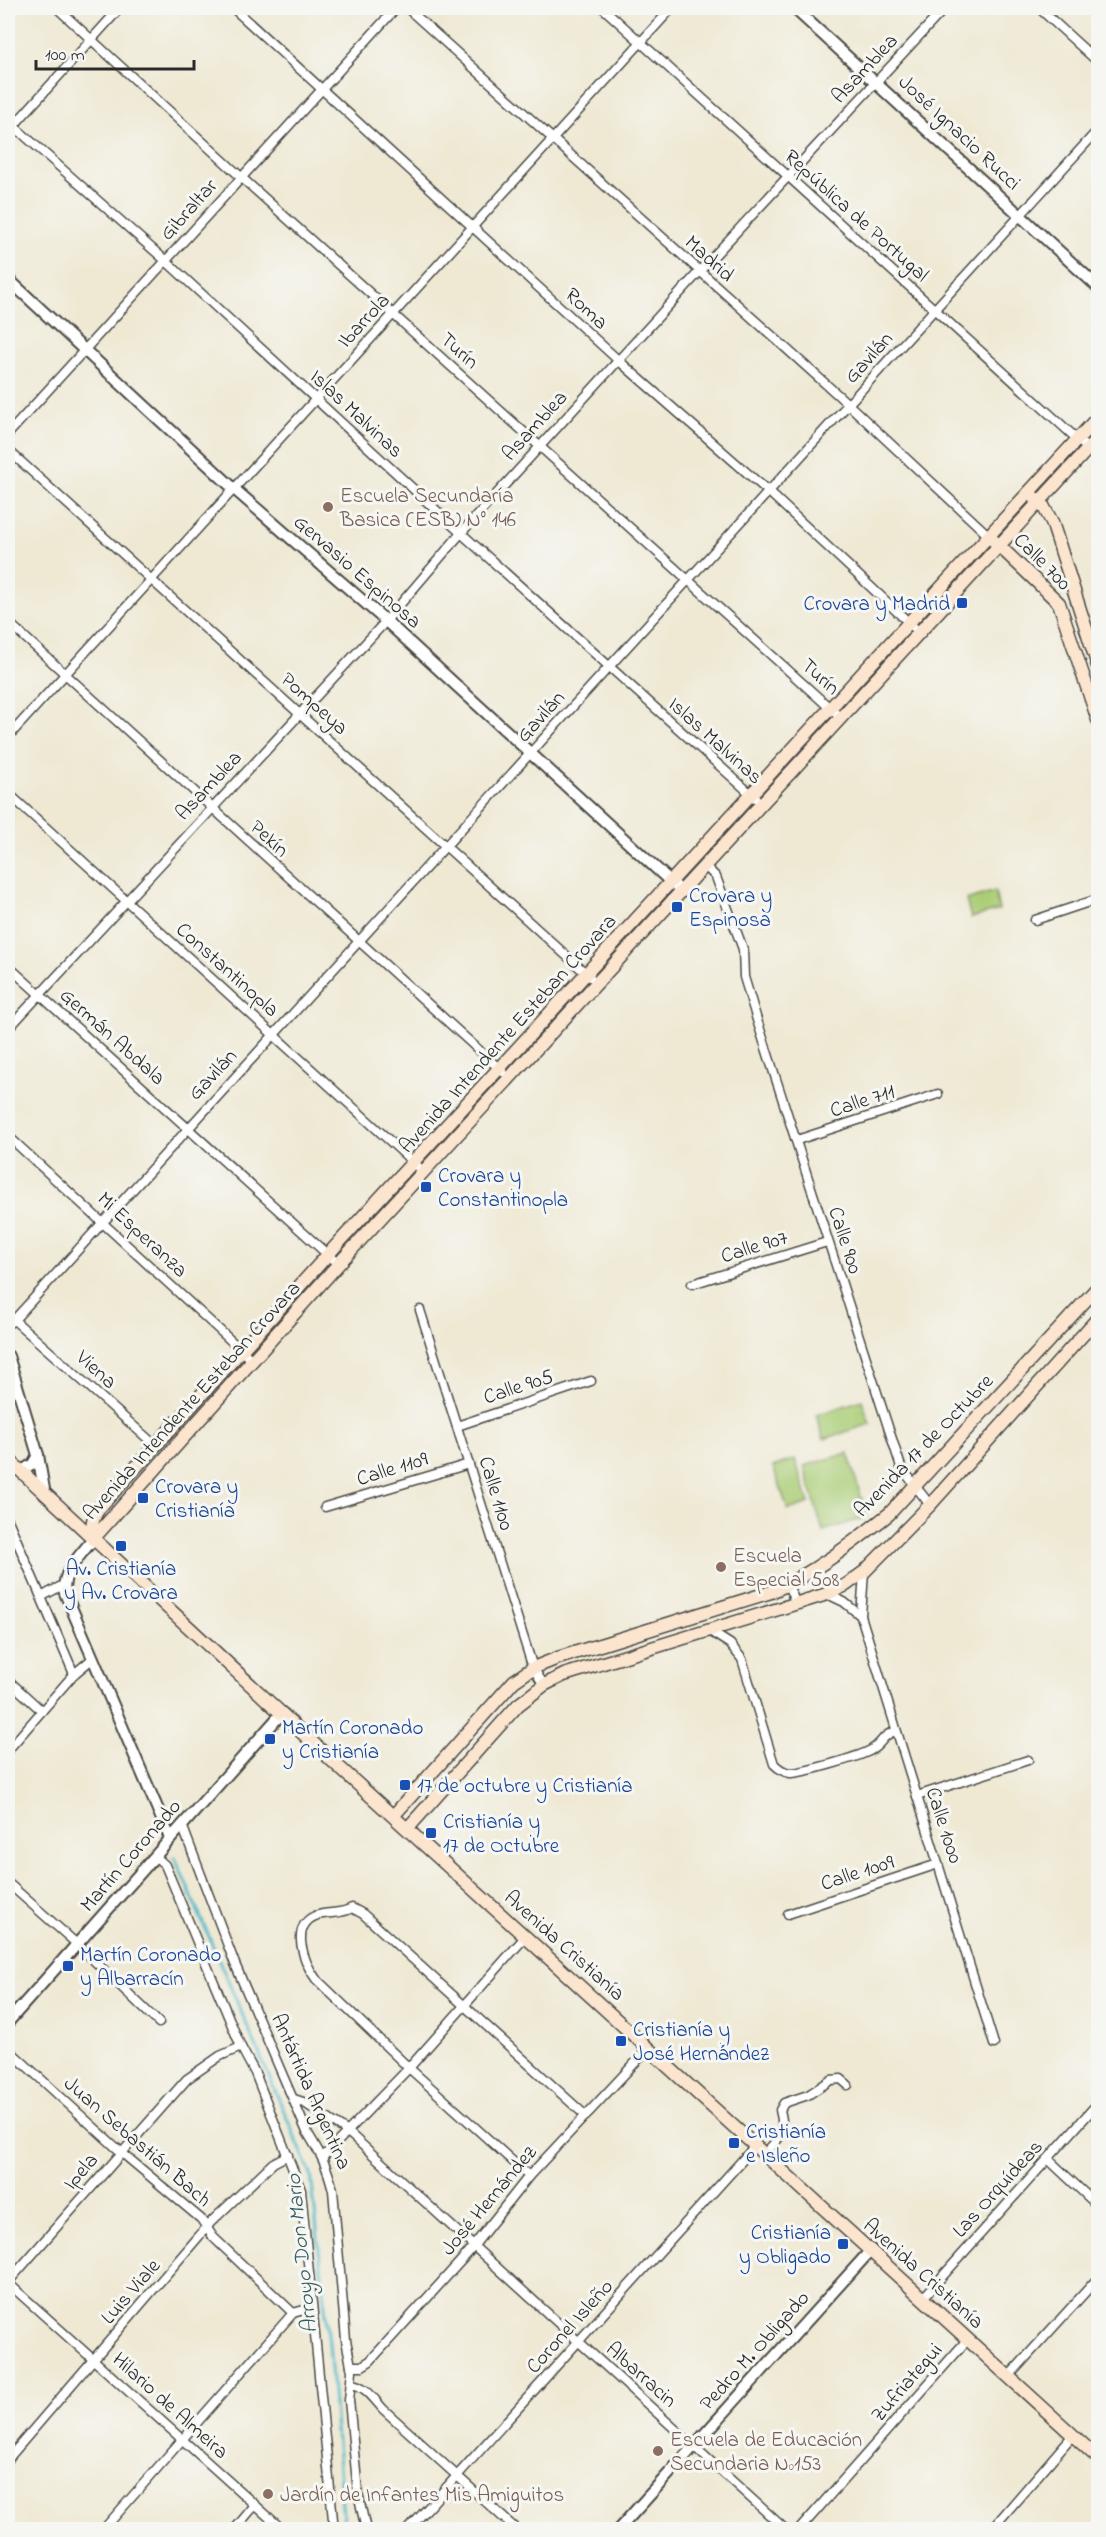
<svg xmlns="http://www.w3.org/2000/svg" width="1106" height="2537" font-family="'Indie Flower',sans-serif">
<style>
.green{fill:#aacd76;stroke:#6a7c50;stroke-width:1.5}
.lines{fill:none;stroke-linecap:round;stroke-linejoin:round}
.stream{stroke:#4fb9cc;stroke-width:3}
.minor-casing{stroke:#484844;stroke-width:11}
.tertiary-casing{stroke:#484844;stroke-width:14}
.secondary-casing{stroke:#484844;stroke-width:15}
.minor{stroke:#fff;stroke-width:8}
.tertiary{stroke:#fff;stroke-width:10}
.secondary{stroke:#fbe5cf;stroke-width:12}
.education-dot{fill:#8d6e63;stroke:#f6f6f2;stroke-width:2}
.transit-dot{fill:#1a4fb4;stroke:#f6f6f2;stroke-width:2}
.labels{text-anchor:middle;stroke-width:6;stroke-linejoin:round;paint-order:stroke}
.street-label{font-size:21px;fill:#2b2b2b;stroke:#f6f6f2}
.education-label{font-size:21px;fill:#785e54;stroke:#f6f6f2;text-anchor:start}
.transit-label{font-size:21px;fill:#164399;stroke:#f6f6f2;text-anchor:start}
.water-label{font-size:22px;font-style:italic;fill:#385d63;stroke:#f6f6f2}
</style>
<rect width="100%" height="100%" fill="#f6f6f2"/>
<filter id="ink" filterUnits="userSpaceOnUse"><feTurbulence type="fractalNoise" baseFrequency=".0167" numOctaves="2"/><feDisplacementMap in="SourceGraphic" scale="12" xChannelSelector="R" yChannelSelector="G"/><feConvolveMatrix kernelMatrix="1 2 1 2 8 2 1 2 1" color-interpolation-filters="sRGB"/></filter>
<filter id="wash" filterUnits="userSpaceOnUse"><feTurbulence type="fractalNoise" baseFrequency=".008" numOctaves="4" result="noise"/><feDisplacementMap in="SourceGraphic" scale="24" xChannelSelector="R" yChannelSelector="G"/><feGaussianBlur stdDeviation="1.35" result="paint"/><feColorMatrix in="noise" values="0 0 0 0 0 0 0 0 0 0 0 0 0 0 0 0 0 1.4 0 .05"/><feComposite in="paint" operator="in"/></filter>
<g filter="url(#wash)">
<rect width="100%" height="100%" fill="#efe9d4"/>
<g class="green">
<path d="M995,891L999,910L971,918L966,900Z"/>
<path d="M862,1400L870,1424L824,1439L816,1415Z"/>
<path d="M848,1453L867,1517L823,1531L804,1466Z"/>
<path d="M795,1459L809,1503L788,1510L773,1467Z"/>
</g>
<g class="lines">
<path class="stream" d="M175,1858L311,2174L329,2343L344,2530"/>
</g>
</g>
<g filter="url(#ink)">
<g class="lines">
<g class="minor-casing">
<g id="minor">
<path d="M57,8L241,177L841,718"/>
<path d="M233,8L618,360L769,492L919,632"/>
<path d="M407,8L848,404L989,536"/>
<path d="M603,8L1088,449"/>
<path d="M1039,8L1098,62"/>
<path d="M8,121L166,261L461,533L762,804"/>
<path d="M8,132L120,8"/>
<path d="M8,434L396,8"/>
<path d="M8,450L590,977"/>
<path d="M8,622L503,1072"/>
<path d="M8,737L672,8"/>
<path d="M8,793L424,1172"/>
<path d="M706,867L716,877L743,949L744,977L757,1020L901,1467L930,1505"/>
<path d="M1035,920L1098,899"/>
<path d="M8,966L338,1264"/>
<path d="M8,1029L386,621L461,533L699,272L945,8"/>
<path d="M8,1136L252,1360"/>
<path d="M797,1140L938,1094"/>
<path d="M692,1284L827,1242"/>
<path d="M420,1310L533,1668L544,1685"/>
<path d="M14,1320L156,1446"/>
<path d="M8,1324L14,1320L1098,130"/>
<path d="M457,1426L591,1381"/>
<path d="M8,1476L16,1466"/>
<path d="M325,1507L469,1464"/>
<path d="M8,1520L74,1674"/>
<path d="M864,1572L861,1616L994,2044"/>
<path d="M788,1585L796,1604"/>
<path d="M827,1594L844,1602L861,1616"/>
<path d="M41,1597L63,1585"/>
<path d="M708,1630L730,1644L742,1659L774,1764C779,1769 783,1772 790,1773C803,1773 859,1757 871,1750C883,1744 881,1735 896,1731"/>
<path d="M8,1680L42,1711"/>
<path d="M8,1750L74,1674L92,1659"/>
<path d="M917,1796L1028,1760"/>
<path d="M182,1825L235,1964L307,2132C321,2155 326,2163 333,2190L346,2340L352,2371L349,2400L358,2493L366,2530"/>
<path d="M155,1856L165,1865L241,2047L255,2073L301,2190L334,2530"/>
<path d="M8,1883L78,1945L159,2023"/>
<path d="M788,1914L938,1864"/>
<path d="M8,2049L121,2152L201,2219L213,2237L293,2313"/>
<path d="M294,2099L303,2102L348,2132L786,2530"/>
<path d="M765,2153C781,2137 786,2133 780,2110L784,2103L808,2095L831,2080L841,2079L848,2085"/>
<path d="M323,2157L409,2068L526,1936"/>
<path d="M1048,2159L1098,2206"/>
<path d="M529,2176L409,2068L316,1979C305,1964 289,1927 315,1916C328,1911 340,1915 352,1908L363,1914L586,2116"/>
<path d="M8,2282L187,2079L220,2056L241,2047"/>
<path d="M8,2283L283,2530"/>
<path d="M923,2298L1098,2103"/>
<path d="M351,2366H362L370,2361L468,2253L529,2176L649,2048"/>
<path d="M1009,2376L1098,2278"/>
<path d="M351,2384C365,2385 374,2399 383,2409L517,2530"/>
<path d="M8,2459L212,2221L273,2163L288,2155"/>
<path d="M8,2523L14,2530"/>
<path d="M103,2530L293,2313L311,2308"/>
<path d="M234,2530L255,2505"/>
<path d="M408,2530L756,2145"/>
<path d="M799,2530L968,2339"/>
<path d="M991,2530L1073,2435"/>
</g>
</g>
<g class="tertiary-casing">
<g id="tertiary">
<path d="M794,8L1098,287"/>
<path d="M8,279L233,488L386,621L682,892"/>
<path d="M8,1356L38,1455L45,1495"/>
<path d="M22,1471L33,1464L38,1455"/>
<path d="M93,1539C82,1554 60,1573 65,1593L170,1838"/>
<path d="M8,2022L282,1713"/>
<path d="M618,2530L871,2250"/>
</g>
</g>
<g class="secondary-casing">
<g id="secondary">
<path d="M1035,498L1041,502L1052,522L1098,666"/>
<path d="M994,541L1059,603L1098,720"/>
<path d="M8,1459L340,1768L1098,2458"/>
<path d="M93,1539C91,1525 92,1518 100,1507L333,1249L1098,417"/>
<path d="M93,1539L343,1259L1098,438"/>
<path d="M394,1815L514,1681L533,1668L558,1658L771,1592C815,1573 852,1543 889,1514L1098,1287"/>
<path d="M408,1828L518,1705L544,1685L564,1675L827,1594L846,1585L864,1572L930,1505L1098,1318"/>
</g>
</g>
<use href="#minor" class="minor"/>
<use href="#tertiary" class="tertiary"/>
<use href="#secondary" class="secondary"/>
</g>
</g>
<g class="education-dot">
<circle cx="328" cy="507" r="6"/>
<circle cx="721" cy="1567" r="6"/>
<circle cx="658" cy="2451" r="6"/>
<circle cx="268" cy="2494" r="6"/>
</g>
<g class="transit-dot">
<rect x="956" y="597" width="12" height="12" rx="3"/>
<rect x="671" y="901" width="12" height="12" rx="3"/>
<rect x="420" y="1181" width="12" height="12" rx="3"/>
<rect x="137" y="1492" width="12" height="12" rx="3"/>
<rect x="115" y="1540" width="12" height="12" rx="3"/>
<rect x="264" y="1733" width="12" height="12" rx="3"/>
<rect x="399" y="1779" width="12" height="12" rx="3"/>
<rect x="425" y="1827" width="12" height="12" rx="3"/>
<rect x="62" y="1960" width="12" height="12" rx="3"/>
<rect x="615" y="2035" width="12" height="12" rx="3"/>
<rect x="728" y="2137" width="12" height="12" rx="3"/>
<rect x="837" y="2238" width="12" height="12" rx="3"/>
</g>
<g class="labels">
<g class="street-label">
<text transform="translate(864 68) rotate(-47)" y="7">Asamblea</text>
<text transform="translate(960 132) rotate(43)" y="7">José Ignacio Rucci</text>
<text transform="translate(188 209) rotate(-48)" y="7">Gibraltar</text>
<text transform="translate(857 215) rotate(42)" y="7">República de Portugal</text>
<text transform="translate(710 258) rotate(42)" y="7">Madrid</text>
<text transform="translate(587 308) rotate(43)" y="7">Roma</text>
<text transform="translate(363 320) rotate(-47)" y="7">Ibarrola</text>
<text transform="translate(460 350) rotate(42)" y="7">Turín</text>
<text transform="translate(868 357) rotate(-48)" y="7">Gavilán</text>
<text transform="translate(357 413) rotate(43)" y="7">Islas Malvinas</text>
<text transform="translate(534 425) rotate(-48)" y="7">Asamblea</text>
<text transform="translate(1043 561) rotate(45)" y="7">Calle 700</text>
<text transform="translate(358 571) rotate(41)" y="7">Gervasio Espinosa</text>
<text transform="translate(821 676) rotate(42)" y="7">Turín</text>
<text transform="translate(315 703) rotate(42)" y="7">Pompeya</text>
<text transform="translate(540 716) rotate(-48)" y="7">Gavilán</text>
<text transform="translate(716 740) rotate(42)" y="7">Islas Malvinas</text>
<text transform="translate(208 785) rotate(-47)" y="7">Asamblea</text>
<text transform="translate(270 838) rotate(42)" y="7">Pekín</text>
<text transform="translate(228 969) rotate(42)" y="7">Constantinopla</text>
<text transform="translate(507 1033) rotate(-48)" y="7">Avenida Intendente Esteban Crovara</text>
<text transform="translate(113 1036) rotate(42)" y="7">Germán Abdala</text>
<text transform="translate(212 1074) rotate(-47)" y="7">Gavilán</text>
<text transform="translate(862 1100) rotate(-18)" y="7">Calle 711</text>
<text transform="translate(143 1234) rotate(43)" y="7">Mi Esperanza</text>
<text transform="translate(846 1240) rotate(72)" y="7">Calle 900</text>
<text transform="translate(754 1246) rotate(-17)" y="7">Calle 907</text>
<text transform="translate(97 1369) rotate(42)" y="7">Viena</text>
<text transform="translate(518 1386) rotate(-18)" y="7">Calle 905</text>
<text transform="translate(191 1400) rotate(-48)" y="7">Avenida Intendente Esteban Crovara</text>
<text transform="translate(923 1445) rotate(-46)" y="7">Avenida 17 de Octubre</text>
<text transform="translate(392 1468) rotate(-17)" y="7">Calle 1109</text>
<text transform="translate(497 1493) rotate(73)" y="7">Calle 1100</text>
<text transform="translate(945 1825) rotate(72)" y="7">Calle 1000</text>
<text transform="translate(130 1855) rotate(-49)" y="7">Martín Coronado</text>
<text transform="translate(857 1872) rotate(-18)" y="7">Calle 1009</text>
<text transform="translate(565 1945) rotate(42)" y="7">Avenida Cristianía</text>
<text transform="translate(312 2091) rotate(66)" y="7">Antártida Argentina</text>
<text transform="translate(138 2141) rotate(41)" y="7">Juan Sebastián Bach</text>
<text transform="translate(80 2171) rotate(-49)" y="7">Ipela</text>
<text transform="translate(997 2188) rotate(-48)" y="7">Las Orquídeas</text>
<text transform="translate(488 2200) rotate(-50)" y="7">José Hernández</text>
<text transform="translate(924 2273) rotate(42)" y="7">Avenida Cristianía</text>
<text transform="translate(130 2291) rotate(-49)" y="7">Luis Viale</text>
<text transform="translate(569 2326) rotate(-48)" y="7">Coronel Isleño</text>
<text transform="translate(754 2350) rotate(-48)" y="7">Pedro M. Obligado</text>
<text transform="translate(642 2374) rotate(42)" y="7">Albarracin</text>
<text transform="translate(906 2382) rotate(-49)" y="7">Zufriategui</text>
<text transform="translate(171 2405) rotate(42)" y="7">Hilario de Almeira</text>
</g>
<g class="education-label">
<text x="340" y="502">Escuela Secundaría<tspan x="340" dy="24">Basica (ESB) N° 146</tspan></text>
<text x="733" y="1562">Escuela<tspan x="733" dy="24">Especial 508</tspan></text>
<text x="670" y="2446">Escuela de Educación<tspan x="670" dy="24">Secundaria Nº153</tspan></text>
<text x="280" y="2501">Jardín de Infantes Mis Amiguitos</text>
</g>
<g class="transit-label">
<text x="950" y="610" text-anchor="end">Crovara y Madrid</text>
<text x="689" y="902">Crovara y<tspan x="689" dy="24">Espinosa</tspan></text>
<text x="438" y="1182">Crovara y<tspan x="438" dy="24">Constantinopla</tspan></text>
<text x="155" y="1493">Crovara y<tspan x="155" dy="24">Cristianía</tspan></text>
<text x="121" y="1575" text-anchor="middle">Av. Cristianía<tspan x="121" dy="24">y Av. Crovara</tspan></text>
<text x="282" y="1734">Martín Coronado<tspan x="282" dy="24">y Cristianía</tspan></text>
<text x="417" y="1792">17 de octubre y Cristianía</text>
<text x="443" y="1828">Cristianía y<tspan x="443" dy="24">17 de Octubre</tspan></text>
<text x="80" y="1961">Martín Coronado<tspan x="80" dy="24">y Albarracín</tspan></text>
<text x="633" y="2036">Cristianía y<tspan x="633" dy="24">José Hernández</tspan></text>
<text x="746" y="2138">Cristianía<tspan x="746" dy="24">e Isleño</tspan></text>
<text x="831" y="2239" text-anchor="end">Cristianía<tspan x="831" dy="24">y Obligado</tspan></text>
</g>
<g class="water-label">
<text transform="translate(300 2254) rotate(-96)" y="8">Arroyo Don Mario</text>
</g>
</g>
<rect width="1106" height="2537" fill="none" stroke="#f6f6f2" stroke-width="30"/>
<path d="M36 60v9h158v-9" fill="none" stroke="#2b2b2b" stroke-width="3"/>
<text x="45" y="60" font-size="18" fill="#2b2b2b" stroke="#f6f6f2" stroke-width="4.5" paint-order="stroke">100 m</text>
</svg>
